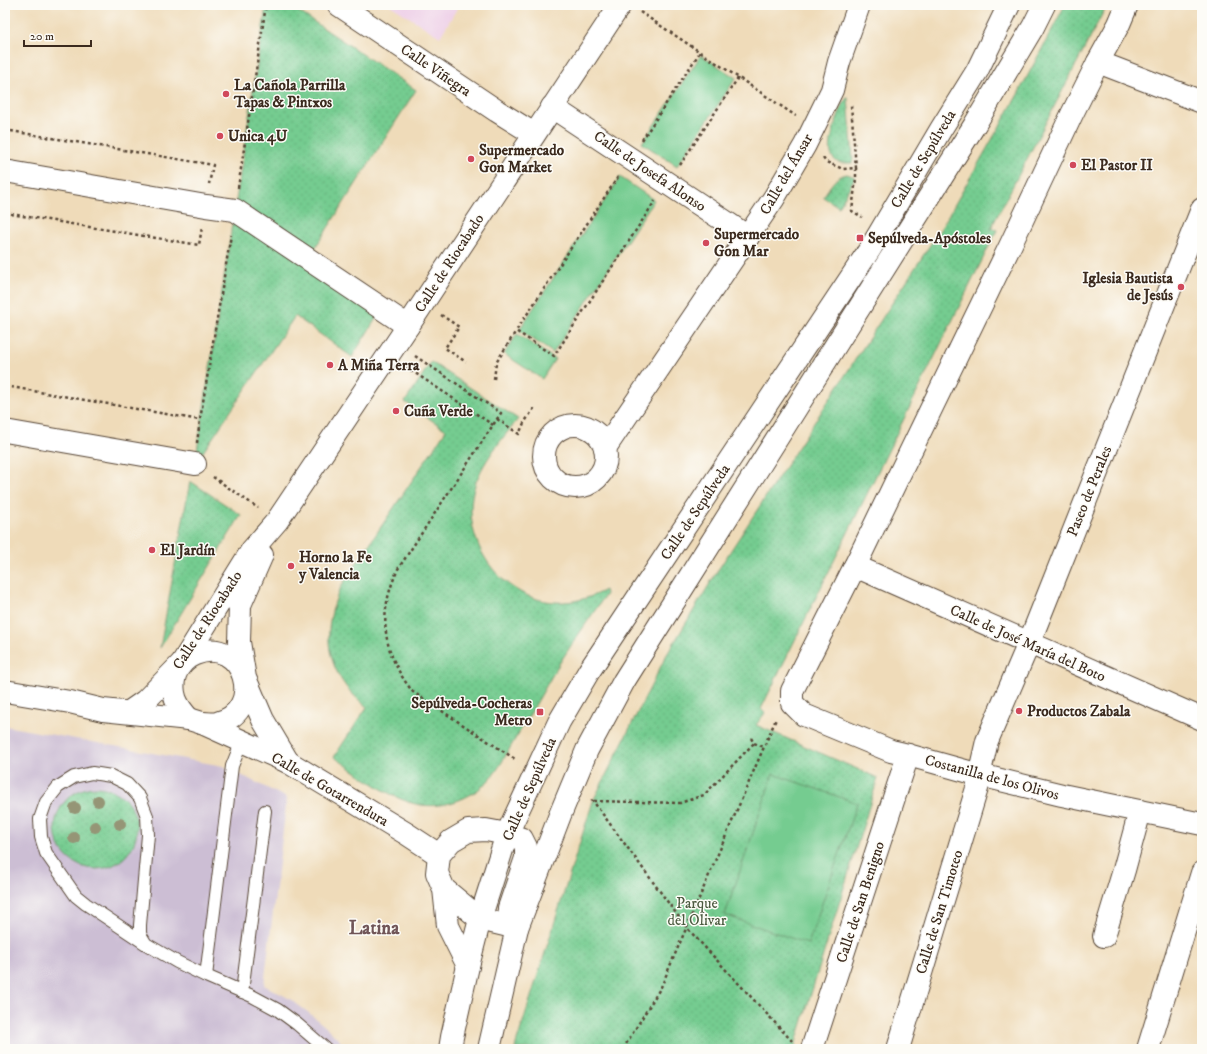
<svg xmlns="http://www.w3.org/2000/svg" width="1207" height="1054" font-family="'IM FELL DW Pica',serif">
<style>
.built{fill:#eed0e8}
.railway{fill:#ccbed4}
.grass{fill:url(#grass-dots);stroke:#587b57}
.garden{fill:#75cc90;stroke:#587b57}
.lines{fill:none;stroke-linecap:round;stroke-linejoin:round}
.lane-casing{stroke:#564535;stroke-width:14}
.street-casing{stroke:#564535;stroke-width:24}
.secondary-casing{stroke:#564535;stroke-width:24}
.path{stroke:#564535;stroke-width:2.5;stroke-dasharray:3 3;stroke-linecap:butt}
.lane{stroke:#fff;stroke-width:12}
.street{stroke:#fff;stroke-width:22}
.secondary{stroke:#fff;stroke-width:22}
.tree{fill:#959576}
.poi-dot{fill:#d1495b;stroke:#fdfcf7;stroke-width:1.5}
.labels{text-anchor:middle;stroke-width:3;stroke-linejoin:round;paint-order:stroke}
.street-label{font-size:15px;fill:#3b2a1e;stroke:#fdfcf7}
.poi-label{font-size:15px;font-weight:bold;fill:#3b2a1e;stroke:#fdfcf7;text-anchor:start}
.park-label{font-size:15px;fill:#4c5b40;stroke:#fdfcf7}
.district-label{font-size:19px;font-weight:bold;fill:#715658;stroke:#fdfcf7}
</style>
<defs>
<pattern id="grass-dots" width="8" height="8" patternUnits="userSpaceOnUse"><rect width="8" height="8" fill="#75cc90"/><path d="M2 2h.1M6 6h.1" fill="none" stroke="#66af7c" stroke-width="1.8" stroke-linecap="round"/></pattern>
</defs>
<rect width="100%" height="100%" fill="#fdfcf7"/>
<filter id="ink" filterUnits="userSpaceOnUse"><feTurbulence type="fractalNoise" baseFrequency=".025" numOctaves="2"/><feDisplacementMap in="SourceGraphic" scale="8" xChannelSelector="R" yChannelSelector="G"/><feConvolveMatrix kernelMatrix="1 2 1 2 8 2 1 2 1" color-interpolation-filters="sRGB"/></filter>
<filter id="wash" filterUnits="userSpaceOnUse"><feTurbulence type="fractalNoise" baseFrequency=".012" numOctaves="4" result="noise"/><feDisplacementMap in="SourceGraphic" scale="16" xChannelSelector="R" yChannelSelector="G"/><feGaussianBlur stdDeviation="0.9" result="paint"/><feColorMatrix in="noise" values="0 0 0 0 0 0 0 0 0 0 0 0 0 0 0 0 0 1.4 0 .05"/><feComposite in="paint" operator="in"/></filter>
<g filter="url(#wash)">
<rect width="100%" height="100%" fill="#efdbb9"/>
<path class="built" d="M390,5H459L440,37Z"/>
<path class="railway" d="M5,726L223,766L287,798L264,985L290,999L309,1013L327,1028L348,1049H5Z"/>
<g class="grass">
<path d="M279,5H289L416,90L308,259L382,309L352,357L295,316L195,464L266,7Z"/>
<path d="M1065,5H1107L991,228L997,230L761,709L765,713L756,725L878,778L794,1049H515L516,1044L593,801L666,656L718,570L943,225L1017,96Z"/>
<path d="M847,97L848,98L853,159L852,163C845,163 838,164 834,159C823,149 840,109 847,97Z"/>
<path d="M847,174L855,177L839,207L823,197C830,187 835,176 847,174Z"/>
<path d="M431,362L518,419C500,442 477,467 472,497C464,550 509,606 565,602C579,601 592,597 605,590L606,594C587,623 566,651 549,681C538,701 526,721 514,741C505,756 497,774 483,786C466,800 443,808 421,805C392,801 359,773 334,757L367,707C360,701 353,695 347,688C322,655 325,620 342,585L446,430L405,402Z"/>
<path d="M190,481L241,515L160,648Z"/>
<circle cx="96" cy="828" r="41"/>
</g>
<g class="garden">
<path d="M701,55L736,78L677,166L642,143Z"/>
<path d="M620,177L654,200L553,353L519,330Z"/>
<path d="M517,334L555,359L542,379L504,354Z"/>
<path d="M773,774L857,803L808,944L725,915Z"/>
</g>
</g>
<g filter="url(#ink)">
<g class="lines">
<g class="lane-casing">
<g id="lane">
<path d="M146,944L140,934V925L148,835L147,816L140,798L127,784L111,776L92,773L74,777L58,787L46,802L40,819L41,837L46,853L76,896L86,904L146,944L177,962L206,976L252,996L278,1010L297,1024L326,1049"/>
<path d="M206,976L232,766L242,741"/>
<path d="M242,992L265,811"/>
</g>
</g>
<g class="street-casing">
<g id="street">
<path d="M339,5L497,111L534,134"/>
<path d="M1127,5L1119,24L1098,62L1072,114L1011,244L855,566L792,691V703L804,715L891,751L908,755L980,775L1062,795L1202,824"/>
<path d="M1098,62L1202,102"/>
<path d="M552,107L726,222L748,237"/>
<path d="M5,171L206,206L235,210L408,326"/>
<circle cx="575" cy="456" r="31"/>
<path d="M5,431L195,464"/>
<path d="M605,448L774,198L805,145L832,90L839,62L859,5"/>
<path d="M262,555L240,605L239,642L245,678L263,720L288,762"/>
<path d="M855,566L1202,719"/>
<path d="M5,691L70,702L103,710L189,719L202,723L288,762L407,834L439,855"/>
<path d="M129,712L145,701L182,663L252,550L277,521L408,326L620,5"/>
<path d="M189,719C177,706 170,694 175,675C178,666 186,657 195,654C245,634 267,711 217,723C212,724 207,723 202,723"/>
<path d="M507,834L486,830L468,831L451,841L439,855L437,873L444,889L480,919L517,928"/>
<path d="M444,889L448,926L468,966"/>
<path d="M1104,936L1124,870L1140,811"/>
<path d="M812,1049L908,755"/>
<path d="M898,1049L978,785L981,767L987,741L1029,643L1202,209"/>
<path d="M1148,1049L1202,873"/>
</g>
</g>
<g class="secondary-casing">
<g id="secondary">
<path d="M507,834L522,839L526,847V858L509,908L512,914"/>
<path d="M450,1049L452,1037L468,966L480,919L507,834L559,722L589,671L870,249L941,129L977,71L1009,5"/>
<path d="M489,1049L517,928L560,815L587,750L624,681L974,126L1033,27L1044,5"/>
</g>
</g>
<g class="path">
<path d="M640,12L796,116"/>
<path d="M5,130L213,165L209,184"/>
<path d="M642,140L700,52"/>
<path d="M823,158L826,162L843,169L856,168L851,105"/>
<path d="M680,165L738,78"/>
<path d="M856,168V178L852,211L862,217"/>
<path d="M618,177L516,331L554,356L655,201"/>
<path d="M238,188L266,5"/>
<path d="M5,213L199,245L202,227"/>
<path d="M441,315L459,327L445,348L466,362"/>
<path d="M415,356L501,413L398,569C377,614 382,653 413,692L515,759"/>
<path d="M406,367L493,425"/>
<path d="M494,379L496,363L516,331"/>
<path d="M5,386L200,420"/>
<path d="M497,419L519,434L524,423L535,407"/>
<path d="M197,443L200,420L231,235"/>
<path d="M213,477L258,508"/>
<path d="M751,738L754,743L764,747"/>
<path d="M591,800L593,801L687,928L792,1041"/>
<path d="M594,801L680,803L704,795L754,743"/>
<path d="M623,1049L661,987L776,719"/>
</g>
<use href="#lane" class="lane"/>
<use href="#street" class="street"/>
<use href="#secondary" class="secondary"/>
</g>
<g class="tree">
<circle cx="98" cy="801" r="6"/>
<circle cx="75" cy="808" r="6"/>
<circle cx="120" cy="824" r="6"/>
<circle cx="95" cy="827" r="6"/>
<circle cx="74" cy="838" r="6"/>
</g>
</g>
<g class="poi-dot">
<circle cx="226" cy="94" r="4"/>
<circle cx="220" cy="136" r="4"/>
<circle cx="471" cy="159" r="4"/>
<circle cx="1073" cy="165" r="4"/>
<rect x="856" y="234" width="8" height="8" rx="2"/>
<circle cx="706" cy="243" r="4"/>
<circle cx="1181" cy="287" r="4"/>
<circle cx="330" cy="365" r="4"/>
<circle cx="396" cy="411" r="4"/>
<circle cx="152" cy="550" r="4"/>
<circle cx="291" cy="566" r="4"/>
<circle cx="1019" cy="711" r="4"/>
<rect x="536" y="708" width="8" height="8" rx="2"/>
</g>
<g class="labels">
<g class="street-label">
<text transform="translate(436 70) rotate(34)" y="5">Calle Viñegra</text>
<text transform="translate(923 159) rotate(-59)" y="5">Calle de Sepúlveda</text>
<text transform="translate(650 171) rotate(34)" y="5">Calle de Josefa Alonso</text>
<text transform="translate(786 174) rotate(-60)" y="5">Calle del Ánsar</text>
<text transform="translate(449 263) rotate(-57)" y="5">Calle de Riocabado</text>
<text transform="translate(1089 491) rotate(-68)" y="5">Paseo de Perales</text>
<text transform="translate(695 512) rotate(-56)" y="5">Calle de Sepúlveda</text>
<text transform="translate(207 620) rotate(-57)" y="5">Calle de Riocabado</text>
<text transform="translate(1028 643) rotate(24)" y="5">Calle de José María del Boto</text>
<text transform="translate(992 777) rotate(15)" y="5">Costanilla de los Olivos</text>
<text transform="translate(330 789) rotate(30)" y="5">Calle de Gotarrendura</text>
<text transform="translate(529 789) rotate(-66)" y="5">Calle de Sepúlveda</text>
<text transform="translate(860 902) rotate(-72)" y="5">Calle de San Benigno</text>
<text transform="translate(939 912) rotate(-73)" y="5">Calle de San Timoteo</text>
</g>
<g class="poi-label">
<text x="234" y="90">La Cañola Parrilla<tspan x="234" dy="17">Tapas &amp; Pintxos</tspan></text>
<text x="228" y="141">Unica 4U</text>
<text x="479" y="155">Supermercado<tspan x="479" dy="17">Gon Market</tspan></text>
<text x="1081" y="170">El Pastor II</text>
<text x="714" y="239">Supermercado<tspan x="714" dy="17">Gon Mar</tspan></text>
<text x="868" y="243">Sepúlveda-Apóstoles</text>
<text x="1173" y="283" text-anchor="end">Iglesia Bautista<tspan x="1173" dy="17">de Jesús</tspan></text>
<text x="338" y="370">A Miña Terra</text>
<text x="404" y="416">Cuña Verde</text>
<text x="160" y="555">El Jardín</text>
<text x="299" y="562">Horno la Fe<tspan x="299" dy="17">y Valencia</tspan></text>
<text x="532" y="708" text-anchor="end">Sepúlveda-Cocheras<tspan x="532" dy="17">Metro</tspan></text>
<text x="1027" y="716">Productos Zabala</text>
</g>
<g class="park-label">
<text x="697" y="908">Parque<tspan x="697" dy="17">del Olivar</tspan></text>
</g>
<g class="district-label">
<text x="374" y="934">Latina</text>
</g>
</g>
<rect width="1207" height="1054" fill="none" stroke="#fdfcf7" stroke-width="20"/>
<path d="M24 40v6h67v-6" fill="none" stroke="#3b2a1e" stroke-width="2"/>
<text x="30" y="40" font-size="12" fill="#3b2a1e" stroke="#fdfcf7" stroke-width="3" paint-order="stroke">20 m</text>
</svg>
